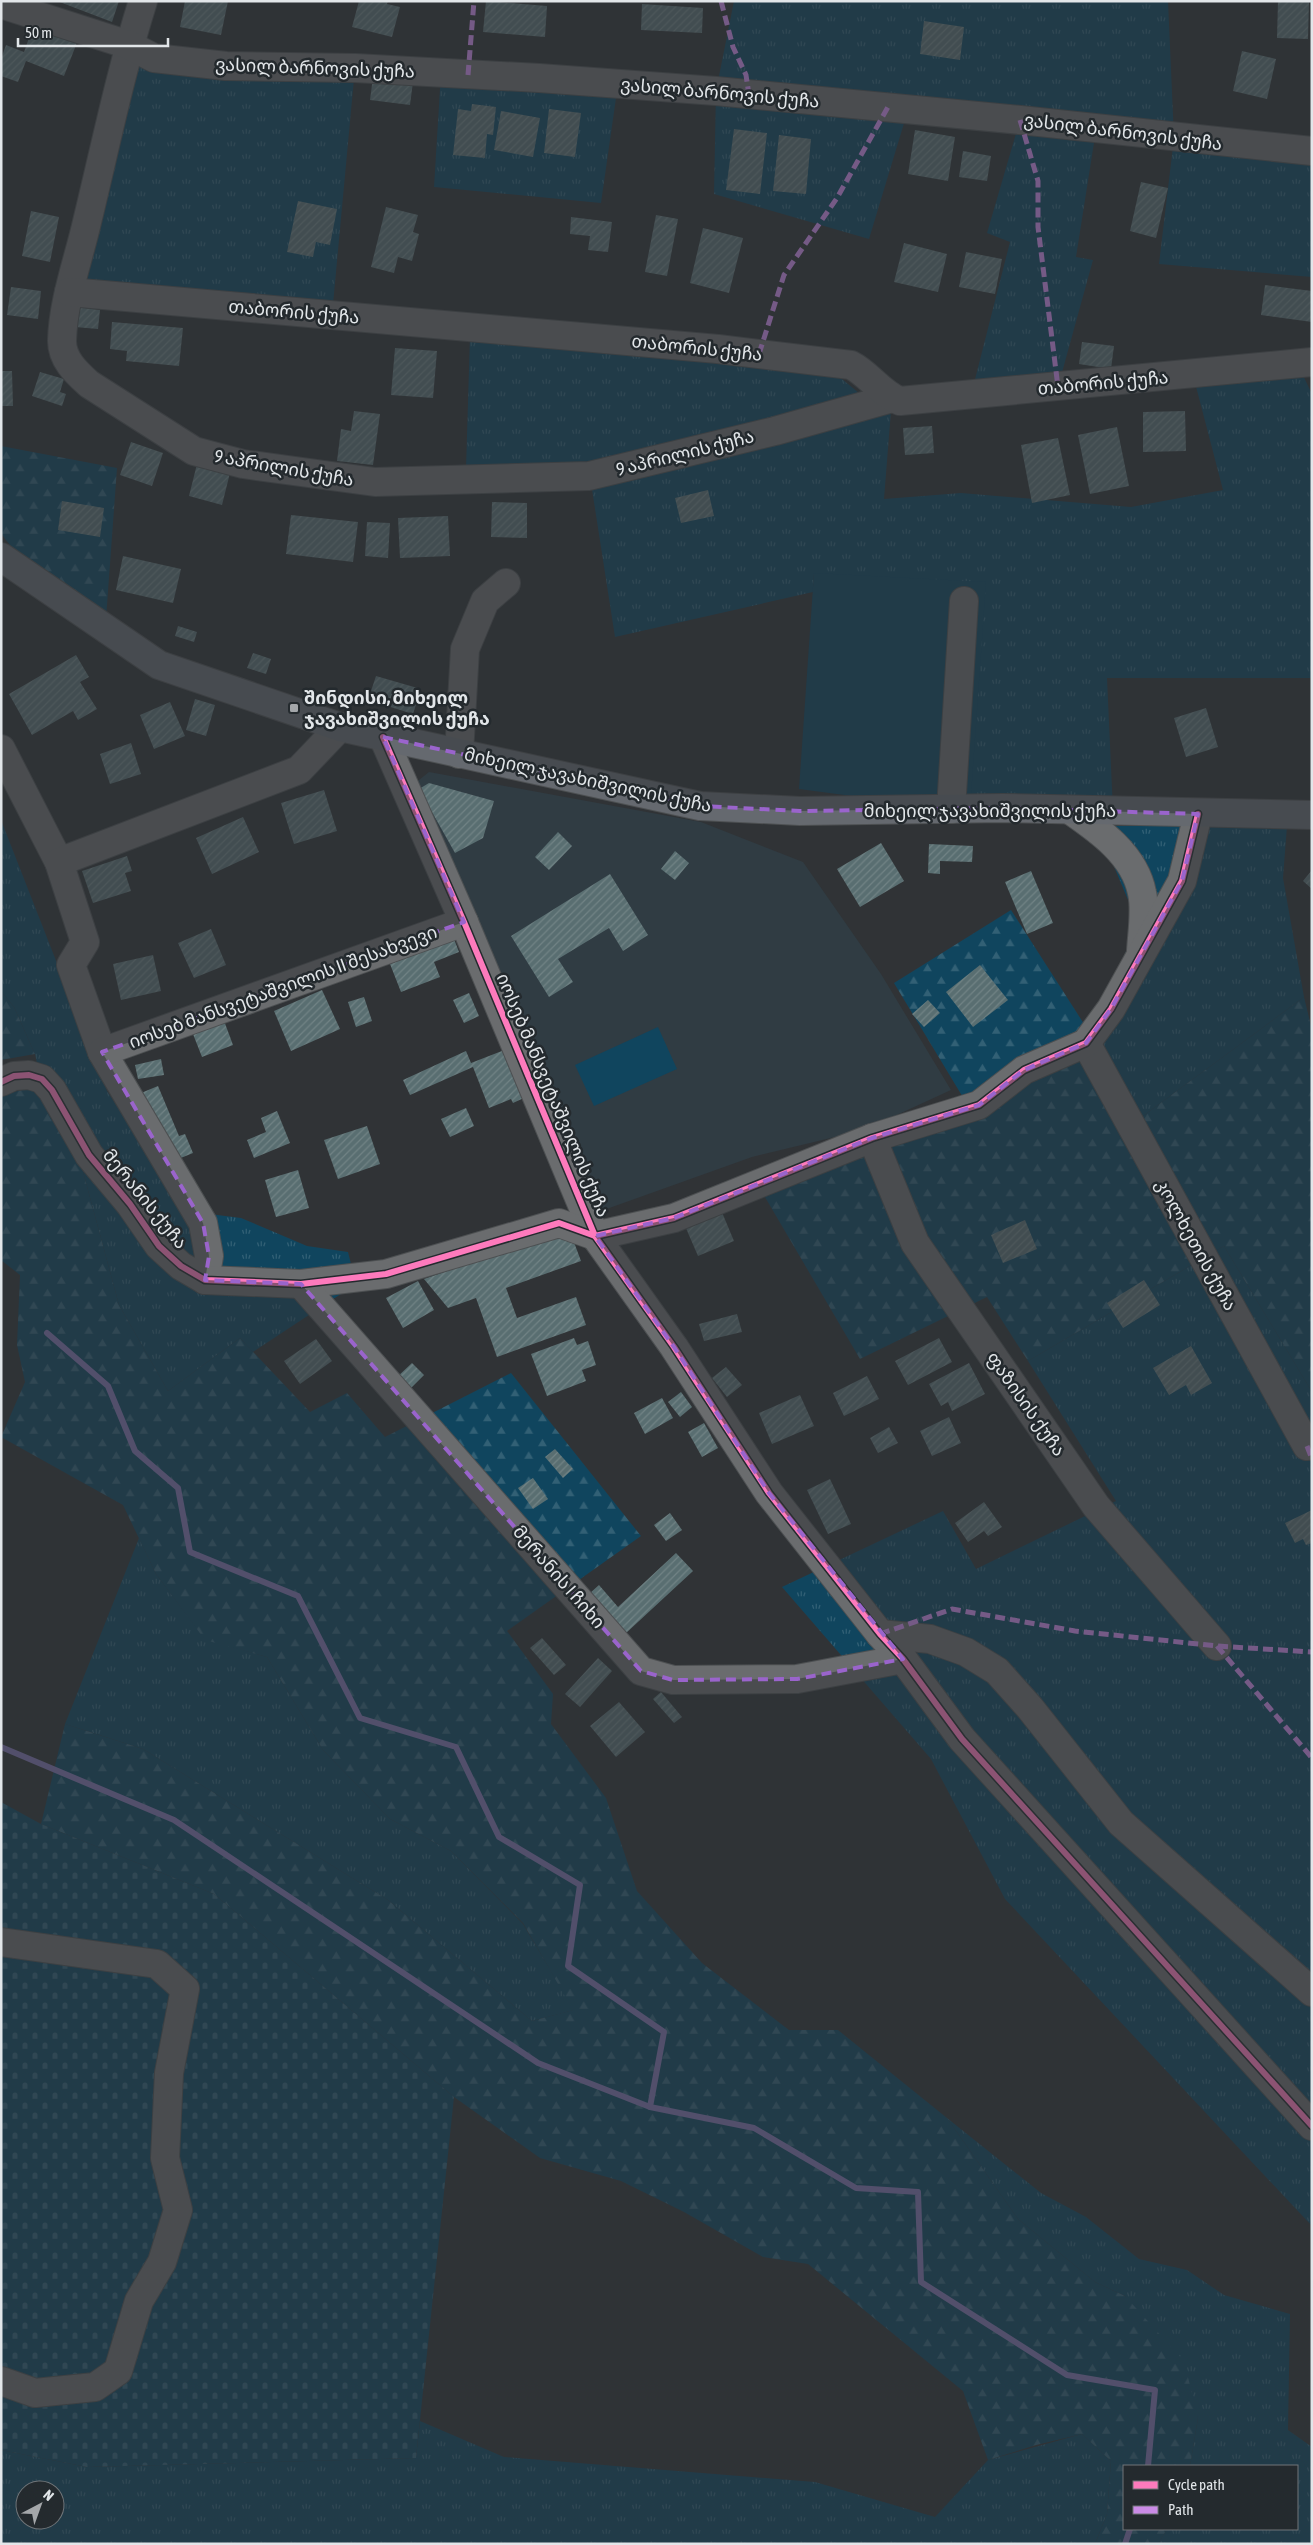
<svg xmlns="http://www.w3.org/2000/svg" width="1313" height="2545" font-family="'Asap Condensed','Noto Sans Georgian',sans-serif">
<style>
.built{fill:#303c43}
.grass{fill:url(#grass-tufts);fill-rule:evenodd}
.forest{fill:url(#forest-firs)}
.cemetery{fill:url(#cemetery-stones)}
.park{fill:#10455e}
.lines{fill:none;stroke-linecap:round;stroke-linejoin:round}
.stream{stroke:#7c72aa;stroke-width:6}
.building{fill:url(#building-hatch)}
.minor-casing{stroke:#4d5052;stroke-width:30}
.major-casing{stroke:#4d5052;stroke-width:30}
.minor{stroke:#6a6c6e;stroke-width:28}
.major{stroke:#65696f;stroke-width:28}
.quiet{stroke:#ca8be6;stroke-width:5;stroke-dasharray:10 5;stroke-linecap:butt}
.cycleway-casing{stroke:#242a2e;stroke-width:9}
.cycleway{stroke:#fd7abc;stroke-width:6}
.marked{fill:none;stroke:#9a64cc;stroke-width:4;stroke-dasharray:10 6;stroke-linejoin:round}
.poi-dot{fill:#a4a7aa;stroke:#242a2e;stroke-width:2}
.labels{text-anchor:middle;stroke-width:5;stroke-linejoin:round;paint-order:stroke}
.street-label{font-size:18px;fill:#e2e6e9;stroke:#242a2e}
.poi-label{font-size:18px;font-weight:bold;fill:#e2e6e9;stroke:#242a2e;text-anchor:start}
</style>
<defs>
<pattern id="grass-tufts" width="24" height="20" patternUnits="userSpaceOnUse" patternTransform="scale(1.25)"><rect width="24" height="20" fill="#10455e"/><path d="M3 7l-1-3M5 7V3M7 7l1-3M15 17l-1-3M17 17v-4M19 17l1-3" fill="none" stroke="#326075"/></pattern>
<pattern id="forest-firs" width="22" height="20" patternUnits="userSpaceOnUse" patternTransform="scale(1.25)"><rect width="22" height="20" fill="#10455e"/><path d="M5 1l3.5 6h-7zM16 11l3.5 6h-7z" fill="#326075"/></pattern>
<pattern id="cemetery-stones" width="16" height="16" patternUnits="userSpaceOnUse" patternTransform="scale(1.25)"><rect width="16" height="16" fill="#10455e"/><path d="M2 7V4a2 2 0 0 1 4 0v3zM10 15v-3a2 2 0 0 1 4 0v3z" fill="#326075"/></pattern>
<pattern id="building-hatch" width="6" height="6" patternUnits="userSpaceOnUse" patternTransform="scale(1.25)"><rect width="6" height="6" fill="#596e71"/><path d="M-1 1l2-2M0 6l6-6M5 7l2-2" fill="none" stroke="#718385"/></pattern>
</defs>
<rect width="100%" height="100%" fill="#303336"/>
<path class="built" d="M429,772L701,822L803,862L881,974L951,1090L864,1130L752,1157L601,1211L463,887L414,784Z"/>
<g class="grass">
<path d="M734,1H1168L1174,138L1312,151V277L1159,264L1174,138L1096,130L1076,257L1093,260L1058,387L971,395L1010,242L987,233L1020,120L908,110L869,239L714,194L716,91Z"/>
<path d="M129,45L355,68L332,315L69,292Z"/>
<path d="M441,73L618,84L601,203L434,187Z"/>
<path d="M470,336L831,370L865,398L611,464L466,469Z"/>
<path d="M1297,363L1312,394V678H1107L1113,811L970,809L814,573L813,592L615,637L591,483L892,398L884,499L961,493L1131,507L1223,490L1193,375Z"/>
<path d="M1,820L107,1091L186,1211L241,1218L307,1246L348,1252L356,1284L253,1352L240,1338L168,1391L119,1305L78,1153L44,1096L35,1054L14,1007L1,991Z"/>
<path d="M1081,826H1287L1283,878L1304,997L1143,1116L1086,1029L1103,1006L1127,949L1131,907L1113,864Z"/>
<path d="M1224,1246L1312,1392V2226L1005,1899L931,1759L782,1587L943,1511L976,1569L1116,1501L1028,1361Z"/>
<path d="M139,1538L156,1574L205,1639L267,1657L323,1750L390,1819L451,1851L523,1924L574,2010L532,2021L388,1900L143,1749L65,1724Z"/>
<path d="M947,2118L1041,2193L1086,2217L1139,2259L1187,2270L1224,2295L1290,2314L1288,2430L1312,2447V2544H1158L1167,2529H1297V2466H1190L1198,2418L1125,2296L1095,2282L1018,2219Z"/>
<path d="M420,2421L504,2457L815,2482L935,2517L988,2460L1082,2434L1111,2461L1107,2514L1095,2544H1V2450L87,2467L416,2458ZM25,2490H55V2520H25Z"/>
</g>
<g class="forest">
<path d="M1,446L117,468L106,619C85,604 12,555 2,534C0,527 1,460 1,446Z"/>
<path d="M1011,910L1143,1116L1304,997L1312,1030V1392L1224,1246L1028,1361L987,1297L860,1359L762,1192L967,1104L894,983Z"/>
<path d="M1,991L14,1007L35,1054L1,1060Z"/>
<path d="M30,1088L44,1096L78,1153L119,1305L168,1391L240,1338L310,1412L347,1393L385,1437L511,1373L641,1536L507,1631L553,1694L551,1724L606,1798L637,1891L702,1963L789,2030H838L947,2118L1018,2219L1095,2282L1125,2296L1184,2361L1198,2418L1190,2466H1124V2529H1167L1158,2544H1095L1107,2514L1111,2461L1082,2434L1036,2445L988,2460L963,2391L808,2264L763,2257L684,2212L621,2181L540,2158L454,2097L214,1894L41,1824L65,1724L143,1749L388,1900L532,2021L573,2010L523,1923L451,1851L390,1819L323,1750L267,1657L205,1640L156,1574L123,1505L1,1437L25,1382L17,1345L20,1275L1,1260V1095Z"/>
</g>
<path class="cemetery" d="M1,1802L41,1824L214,1894L454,2097L416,2458L87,2467L1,2450Z"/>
<g class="park">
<path d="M814,573L986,582L970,809H951L799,789Z"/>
<path d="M658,1027L677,1069L594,1106L575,1065Z"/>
</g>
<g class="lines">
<g class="stream">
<path d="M47,1333L108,1386L135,1451L178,1488L190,1552L298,1596L360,1718L456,1747L499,1837L580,1885L568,1966L664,2032L650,2107L754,2128L856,2188L918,2192L921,2282L1067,2375L1155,2390L1148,2466"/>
<path d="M1,1747L174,1820L538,2063L650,2107"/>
<path d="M1125,2544L1130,2529"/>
</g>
</g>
<g class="building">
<path d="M57,1H119L112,22Z"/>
<path d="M185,1H228L221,35L180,27Z"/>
<path d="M359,1H388L387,4L400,7L392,37L352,27Z"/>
<path d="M486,1L547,6L545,37L483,32Z"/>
<path d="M1278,1L1309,2L1308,39L1277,38Z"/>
<path d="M642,4L703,8L702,33L641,30Z"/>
<path d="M924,21L964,27L960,60L920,54Z"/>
<path d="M34,24L78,40L64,76L26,61L18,82L1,76V59L6,45L24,52Z"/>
<path d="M1242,51L1276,59L1267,99L1233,91Z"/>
<path d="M373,77L413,82L410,105L370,100Z"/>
<path d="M472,104L496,107L493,135L487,134L485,158L453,155L458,109L471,111Z"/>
<path d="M549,109L581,113L575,157L544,153Z"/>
<path d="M501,111L540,118L533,157L494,150Z"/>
<path d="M734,129L767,133L760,194L726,190Z"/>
<path d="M915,130L955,137L948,181L908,174Z"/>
<path d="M779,135L811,139L806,194L773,191Z"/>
<path d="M963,151L991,156L987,181L959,177Z"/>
<path d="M1141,182L1168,188L1156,238L1130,231Z"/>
<path d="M298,201L337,209L330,245L316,242L313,257L287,252Z"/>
<path d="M386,207L418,215L413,232L419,234L412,261L398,257L394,273L371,267Z"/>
<path d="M31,211L59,217L50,262L22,256Z"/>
<path d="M656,215L678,219L667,276L645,272Z"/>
<path d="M571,217L612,222L608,252L588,250L590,236L570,234Z"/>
<path d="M703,228L743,238L729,293L690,283Z"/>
<path d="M904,243L947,254L938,292L894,282Z"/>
<path d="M966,252L1002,259L995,294L959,287Z"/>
<path d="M1265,285L1312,291V322L1261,315Z"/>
<path d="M11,287L41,291L38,319L7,315Z"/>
<path d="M77,307L100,310L98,329L75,327Z"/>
<path d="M112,322L183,328L179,366L126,361L127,351L110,349Z"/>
<path d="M1082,342L1114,346L1111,369L1079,364Z"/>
<path d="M395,348L437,351L433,398L391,395Z"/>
<path d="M1,371H12L13,406H1Z"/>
<path d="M40,372L64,379L60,392L66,394L62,406L32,396Z"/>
<path d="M354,411L380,414L373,465L337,461L341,429L351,431Z"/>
<path d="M1185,411L1186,451L1143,452V412Z"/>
<path d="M932,426L934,453L905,455L903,428Z"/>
<path d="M1117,427L1129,486L1090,494L1078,435Z"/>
<path d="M1058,438L1070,495L1032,503L1021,445Z"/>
<path d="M131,442L163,453L152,486L120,475Z"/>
<path d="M197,464L230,473L222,505L189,496Z"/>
<path d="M708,490L714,516L681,523L675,498Z"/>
<path d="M62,501L104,508L100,537L58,530Z"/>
<path d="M492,502L527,503V538L491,537Z"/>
<path d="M291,515L358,522L353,562L286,554Z"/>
<path d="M448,516L450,556L400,558L398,518Z"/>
<path d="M367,522L390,523L388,558L365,556Z"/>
<path d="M123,556L181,569L173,603L116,590Z"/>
<path d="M178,626L197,632L194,642L175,636Z"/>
<path d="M253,653L271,659L266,674L247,668Z"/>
<path d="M76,655L89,677L80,682L97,709L78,720L73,711L32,735L9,694Z"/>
<path d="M376,676L421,689L413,714L368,700Z"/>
<path d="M195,699L215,705L206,736L186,730Z"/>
<path d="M170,702L185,736L154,749L140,715Z"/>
<path d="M1206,708L1218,747L1186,757L1174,718Z"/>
<path d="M131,743L141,774L110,784L100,754Z"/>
<path d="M429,783L494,801L483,838L455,853L419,789Z"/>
<path d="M324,790L337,831L294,844L281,803Z"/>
<path d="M243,817L259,852L212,874L196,838Z"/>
<path d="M558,832L572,846L549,870L535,857Z"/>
<path d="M881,843L904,881L860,907L837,869Z"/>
<path d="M929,844L973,846L972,862L940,861V874L928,873Z"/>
<path d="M675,851L689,863L675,880L661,869Z"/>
<path d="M127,856L132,871L125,873L131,891L93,903L82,871Z"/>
<path d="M1312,870V889L1303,881Z"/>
<path d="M1031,871L1053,923L1027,934L1005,882Z"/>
<path d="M610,874L648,935L623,951L609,928L558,959L573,982L549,997L511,936Z"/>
<path d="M211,929L226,965L194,978L178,943Z"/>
<path d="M454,939L459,952L434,962L440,977L401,992L390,964Z"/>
<path d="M153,955L161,991L121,1000L113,964Z"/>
<path d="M980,965L1008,1000L973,1027L946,992Z"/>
<path d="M322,990L340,1029L291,1051L274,1011Z"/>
<path d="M469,993L479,1016L464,1023L453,1000Z"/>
<path d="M364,997L372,1021L356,1027L348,1002Z"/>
<path d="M928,1000L940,1013L924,1027L912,1014Z"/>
<path d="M223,1018L233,1045L202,1057L191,1029Z"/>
<path d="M507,1049L526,1097L513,1103L511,1099L489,1108L473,1067L410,1095L403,1080L466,1051L471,1063Z"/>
<path d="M161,1059L164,1075L138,1079L135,1065Z"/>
<path d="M158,1086L179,1136L185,1134L193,1153L171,1162L141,1093Z"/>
<path d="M466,1108L474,1126L450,1137L441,1119Z"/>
<path d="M277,1111L290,1143L254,1158L247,1140L266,1132L261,1118Z"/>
<path d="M367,1126L380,1164L338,1179L324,1140Z"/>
<path d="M298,1170L309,1208L276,1217L265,1180Z"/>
<path d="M721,1210L734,1241L698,1256L685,1226Z"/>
<path d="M1025,1220L1037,1249L1003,1263L991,1235Z"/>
<path d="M569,1229L581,1261L506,1288L517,1318L576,1297L586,1325L497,1357L476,1298L448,1308L424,1279Z"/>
<path d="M1144,1280L1160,1305L1123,1328L1107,1303Z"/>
<path d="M418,1281L434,1310L403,1328L386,1298Z"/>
<path d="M737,1314L742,1332L704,1341L699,1324Z"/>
<path d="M574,1338L577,1345L588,1341L596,1365L582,1370L586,1381L547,1396L531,1354Z"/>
<path d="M939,1338L952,1362L908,1385L895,1361Z"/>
<path d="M316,1339L332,1361L300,1384L284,1361Z"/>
<path d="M1191,1346L1212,1383L1191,1395L1186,1385L1169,1395L1153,1368Z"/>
<path d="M412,1363L424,1375L407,1392L395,1379Z"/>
<path d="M969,1363L985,1394L952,1411L948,1402L941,1406L929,1384Z"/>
<path d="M726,1367L742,1385L727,1397L712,1378Z"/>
<path d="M867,1376L879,1399L844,1416L833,1393Z"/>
<path d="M681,1392L692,1407L680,1417L668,1402Z"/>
<path d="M800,1395L814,1426L772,1444L759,1413Z"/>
<path d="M662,1398L673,1418L645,1434L634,1413Z"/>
<path d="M949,1417L961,1443L932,1456L920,1431Z"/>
<path d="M704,1423L718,1448L702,1457L688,1432Z"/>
<path d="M889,1427L898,1443L878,1453L870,1438Z"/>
<path d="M555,1449L573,1469L563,1478L545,1457Z"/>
<path d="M533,1478L548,1499L533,1509L518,1488Z"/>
<path d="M830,1479L851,1524L828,1534L807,1490Z"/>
<path d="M984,1502L1002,1527L988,1536L984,1531L968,1542L955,1523Z"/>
<path d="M1312,1510V1543L1306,1545L1303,1539L1295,1543L1285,1523Z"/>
<path d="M670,1513L682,1530L666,1541L654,1525Z"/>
<path d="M676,1553L693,1571L625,1634L588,1595L599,1585L618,1607Z"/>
<path d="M542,1638L566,1665L554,1675L530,1648Z"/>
<path d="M598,1658L612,1671L580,1707L565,1694Z"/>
<path d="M661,1692L682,1717L674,1723L653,1699Z"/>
<path d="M619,1702L645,1732L616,1757L590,1726Z"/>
</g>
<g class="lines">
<g class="minor-casing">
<g id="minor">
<path d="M143,1C120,74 105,148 87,222C78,261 63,301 62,341C62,360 77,373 89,384L194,451L243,464L375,482L589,476L775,431L892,398"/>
<path d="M1,4L129,45L154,58L226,66L355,68L539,78L716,91L1020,120L1312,151"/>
<path d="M69,292L718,349L851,365C869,374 881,394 900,401L1312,362"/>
<path d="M383,737L464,922L595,1236L674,1347L769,1493L880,1634L903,1659L962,1739L1312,2126"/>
<path d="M1,749L59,862L85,942L71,965L102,1052L203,1223L209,1256L205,1280"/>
<path d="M459,754L465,649L485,601L506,583"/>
<path d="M951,809L964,601"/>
<path d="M1070,810C1099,830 1135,855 1142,893C1146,910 1142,933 1141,951"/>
<path d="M59,862L299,770L340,727"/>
<path d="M1086,1043L1307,1446"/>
<path d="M102,1052L464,922"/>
<path d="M1,1082L14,1076L29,1075L42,1079L52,1090L89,1155L130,1204L159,1246L181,1266L205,1280L301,1284L386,1274L559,1223L595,1236L674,1218L872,1138L979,1105L1024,1070L1086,1043L1111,1009L1182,881L1198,814"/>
<path d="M872,1138L915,1243L1096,1506L1217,1646"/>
<path d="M301,1284L641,1671L673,1680L797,1679L903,1659"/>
<path d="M880,1634L930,1639L966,1652L997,1671L1030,1708L1121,1823L1312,1992"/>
<path d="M1,1942L157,1964L185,1989L169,2073L165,2158L178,2210L162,2262L139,2301L118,2371L95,2387L35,2393L1,2381"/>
</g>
</g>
<g class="major-casing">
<path id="major" d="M1,557L159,665L340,727L700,806L800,811L1003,808L1312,815"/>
</g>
<use href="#minor" class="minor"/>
<use href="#major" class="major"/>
<g class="quiet">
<path d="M721,1L733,47L746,75L749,95"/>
<path d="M468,75L474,1"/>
<path d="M1020,120L1038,181V227L1058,387"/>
<path d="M759,354L784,275L837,198L888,107"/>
<path d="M1307,1446L1312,1459"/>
<path d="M880,1634L952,1609L1075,1631L1217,1646L1312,1652"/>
<path d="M1217,1646L1312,1758"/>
</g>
<g class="cycleway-casing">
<g id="cycleway">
<path d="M383,737L464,922L595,1236L674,1347L769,1493L880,1634L903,1659L962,1739L1312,2126"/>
<path d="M1,1082L14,1076L29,1075L42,1079L52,1090L89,1155L130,1204L159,1246L181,1266L205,1280L301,1284L386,1274L559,1223L595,1236L674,1218L872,1138L979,1105L1024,1070L1086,1043L1111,1009L1182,881L1198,814"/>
</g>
</g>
<use href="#cycleway" class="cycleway"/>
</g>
<path d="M0 0H1313V2545H0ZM383,737L700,806L800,811L1003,808L1198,814L1182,881L1111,1009L1086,1043L1024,1070L979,1105L872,1138L674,1218L595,1236L674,1347L769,1493L903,1659L797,1679L673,1680L641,1671L301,1284L205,1280L209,1256L203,1223L102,1052L464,922Z" fill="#303336" fill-opacity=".55" fill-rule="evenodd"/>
<path class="marked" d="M383,737L700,806L800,811L1003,808L1198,814L1182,881L1111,1009L1086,1043L1024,1070L979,1105L872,1138L674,1218L595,1236L674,1347L769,1493L903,1659L797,1679L673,1680L641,1671L301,1284L205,1280L209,1256L203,1223L102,1052L464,922Z"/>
<rect class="poi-dot" x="289" y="703" width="10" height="10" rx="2.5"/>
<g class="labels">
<g class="street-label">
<text transform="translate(315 68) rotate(2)" y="6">ვასილ ბარნოვის ქუჩა</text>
<text transform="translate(720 93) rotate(5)" y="6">ვასილ ბარნოვის ქუჩა</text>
<text transform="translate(1123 132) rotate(7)" y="6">ვასილ ბარნოვის ქუჩა</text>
<text transform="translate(294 312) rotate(5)" y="6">თაბორის ქუჩა</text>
<text transform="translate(697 348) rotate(6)" y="6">თაბორის ქუჩა</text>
<text transform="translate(1103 383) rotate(-5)" y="6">თაბორის ქუჩა</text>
<text transform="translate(685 453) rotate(-14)" y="6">9 აპრილის ქუჩა</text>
<text transform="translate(284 468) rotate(10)" y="6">9 აპრილის ქუჩა</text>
<text transform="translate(588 780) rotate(12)" y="6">მიხეილ ჯავახიშვილის ქუჩა</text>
<text x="990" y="817">მიხეილ ჯავახიშვილის ქუჩა</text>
<text transform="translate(283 987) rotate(-20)" y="6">იოსებ მანსვეტაშვილის II შესახვევი</text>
<text transform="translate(553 1095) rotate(67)" y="6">იოსებ მანსვეტაშვილის ქუჩა</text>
<text transform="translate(145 1199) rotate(51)" y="6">მერანის ქუჩა</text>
<text transform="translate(1196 1245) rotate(61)" y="6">კოლხეთის ქუჩა</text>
<text transform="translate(1026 1404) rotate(55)" y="6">ფაზისის ქუჩა</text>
<text transform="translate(559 1577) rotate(49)" y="6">მერანის I ჩიხი</text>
</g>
<g class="poi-label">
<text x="304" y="704">შინდისი, მიხეილ<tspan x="304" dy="21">ჯავახიშვილის ქუჩა</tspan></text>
</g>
</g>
<rect width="1313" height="2545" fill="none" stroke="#e2e6e9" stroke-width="5"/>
<rect x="1123" y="2465" width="175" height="65" fill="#242a2e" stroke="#707579"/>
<rect x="1133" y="2481" width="25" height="8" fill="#fd7abc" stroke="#707579"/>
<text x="1168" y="2490" font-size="15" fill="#e2e6e9">Cycle path</text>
<rect x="1133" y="2506" width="25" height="8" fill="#ca8be6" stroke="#707579"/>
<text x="1168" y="2515" font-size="15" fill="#e2e6e9">Path</text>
<g transform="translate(40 2505) rotate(41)"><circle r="24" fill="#242a2e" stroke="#707579"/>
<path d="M0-4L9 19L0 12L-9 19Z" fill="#a4a7aa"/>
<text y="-8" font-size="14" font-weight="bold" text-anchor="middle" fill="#e2e6e9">N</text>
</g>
<path d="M18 38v8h150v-8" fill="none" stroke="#e2e6e9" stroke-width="2.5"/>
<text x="25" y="38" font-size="15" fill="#e2e6e9" stroke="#242a2e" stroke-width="4" paint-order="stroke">50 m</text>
</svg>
